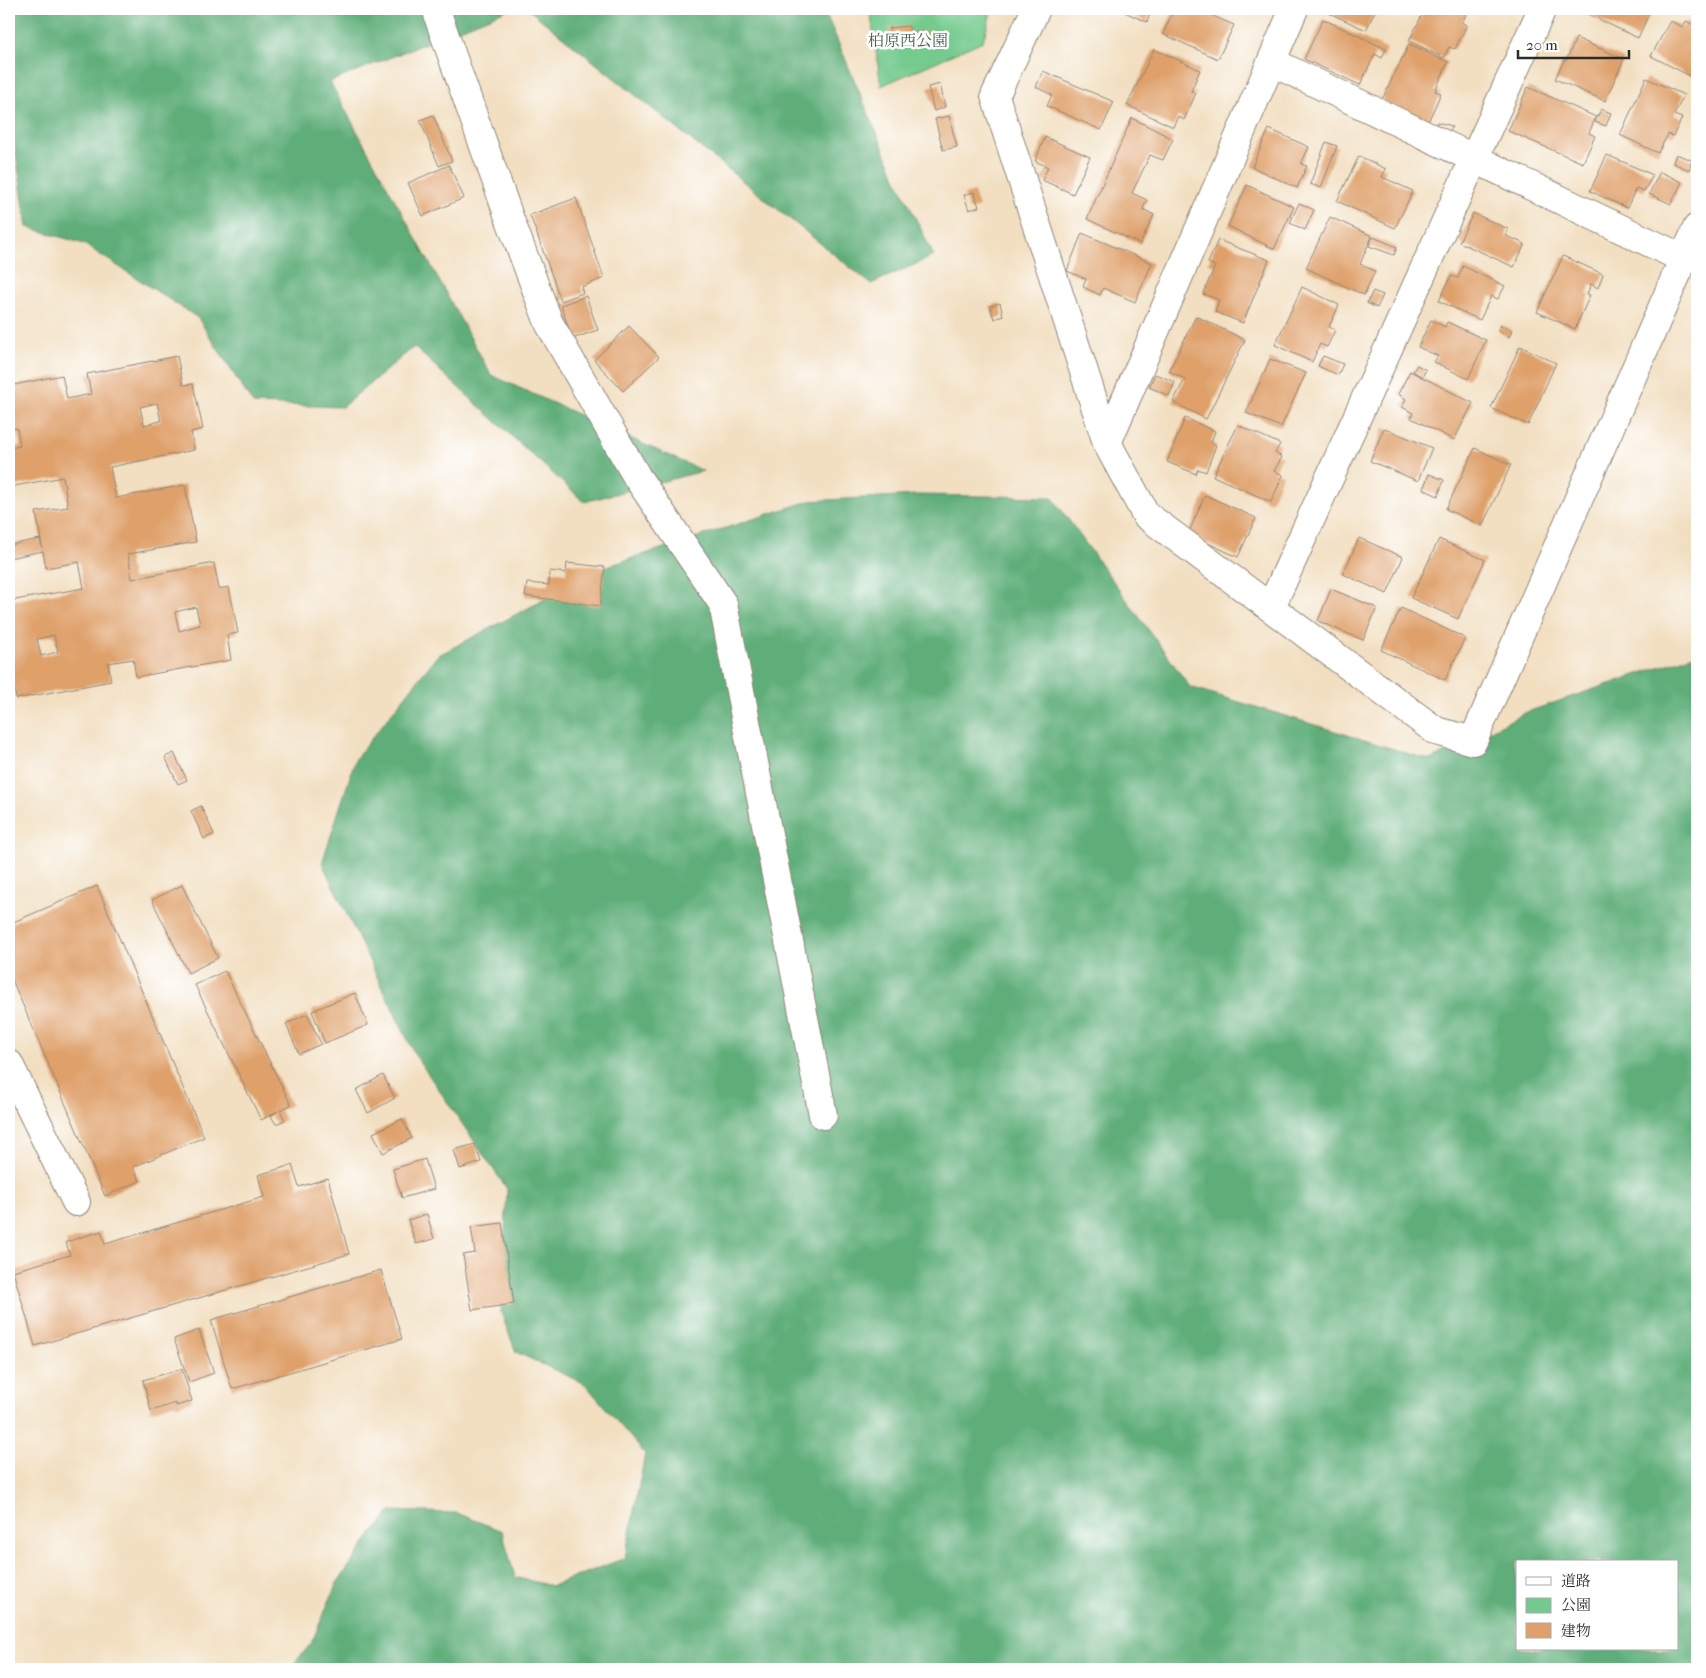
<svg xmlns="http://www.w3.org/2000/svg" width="1706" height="1678" font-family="'IM FELL French Canon','Noto Serif JP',serif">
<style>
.green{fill:#74ca8e;stroke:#507a5c}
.forest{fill:#5fae79;stroke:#456c52;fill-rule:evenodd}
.building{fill:#dfa06b;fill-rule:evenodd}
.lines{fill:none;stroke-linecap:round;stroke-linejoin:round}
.minor-casing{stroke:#8e8576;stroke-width:30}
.minor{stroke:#fff;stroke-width:28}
.labels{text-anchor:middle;stroke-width:5;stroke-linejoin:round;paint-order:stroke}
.park-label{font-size:16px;fill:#45634e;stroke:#fff}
</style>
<rect width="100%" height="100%" fill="#fff"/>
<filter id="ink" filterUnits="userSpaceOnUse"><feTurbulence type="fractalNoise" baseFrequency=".02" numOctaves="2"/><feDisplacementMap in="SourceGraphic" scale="10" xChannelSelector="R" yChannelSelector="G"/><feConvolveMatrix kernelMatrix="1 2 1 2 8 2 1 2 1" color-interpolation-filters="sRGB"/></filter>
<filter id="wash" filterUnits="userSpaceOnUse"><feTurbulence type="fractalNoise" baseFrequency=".0096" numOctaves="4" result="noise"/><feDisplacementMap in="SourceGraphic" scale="20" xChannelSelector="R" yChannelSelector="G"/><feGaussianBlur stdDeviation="1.12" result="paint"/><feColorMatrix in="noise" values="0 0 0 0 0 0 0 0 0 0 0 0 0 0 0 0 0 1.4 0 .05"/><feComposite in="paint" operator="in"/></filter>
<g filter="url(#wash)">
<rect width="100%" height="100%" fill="#f2dfc1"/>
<path class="green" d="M870,9H992L983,41L881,86Z"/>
<g class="forest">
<path d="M9,9H509L330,82L491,375L703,471L584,502L414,347L342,407L253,404L198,318L84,244L27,227L9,107Z"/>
<path d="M528,9H824L896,178L934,256L871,284Z"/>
<path d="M917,495L1052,497L1190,687L1430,760L1527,712L1697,654V1669H289L311,1644L337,1583L374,1532L392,1511L457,1513L502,1531L515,1577L552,1586L625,1558L645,1454L585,1384L516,1352L501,1313L507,1189L415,1055L322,863L356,758L437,656L608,566L809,501ZM1517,1562H1677V1649H1517Z"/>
</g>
<g id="blocks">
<g class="building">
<path d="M1118,9H1152L1147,22Z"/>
<path d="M1174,9H1197L1234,25L1218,59L1163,34Z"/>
<path d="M1328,9H1376L1366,30L1327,12Z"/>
<path d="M1425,9L1468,10L1462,23L1467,25L1455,49L1449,47L1444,58L1409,41Z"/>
<path d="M1579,9H1651L1638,38L1579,10Z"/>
<path d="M1323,19L1386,49L1382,58L1375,54L1360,85L1304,59Z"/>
<path d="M1670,21L1683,27L1686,21L1697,27V72L1694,78L1651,56Z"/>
<path d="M909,26L911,42L901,44L900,37L890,39L889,28Z"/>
<path d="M926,31L928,43L915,46L913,33Z"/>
<path d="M1576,38L1624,59L1605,101L1555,79L1564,60L1566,61Z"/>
<path d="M1409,44L1448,62L1435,91L1441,93L1428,122L1382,100Z"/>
<path d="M1154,49L1200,70L1191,91L1196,93L1184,120L1178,116L1173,127L1127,105Z"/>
<path d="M1043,71L1114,102L1101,130L1047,106L1052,95L1036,87Z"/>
<path d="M1646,78L1684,95L1674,115L1682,118L1673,136L1668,134L1658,153L1620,135Z"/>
<path d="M940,84L945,107L934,111L928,87Z"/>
<path d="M1528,87L1596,117L1589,133L1595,136L1583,163L1508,131Z"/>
<path d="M1601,109L1611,113L1606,126L1595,122Z"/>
<path d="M433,115L452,161L439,166L420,120Z"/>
<path d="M949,116L957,147L943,150L935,119Z"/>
<path d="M1132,118L1173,139L1163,160L1150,155L1132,193L1147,200L1143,209L1154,215L1140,244L1087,219Z"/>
<path d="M1437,122L1452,126L1448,136L1433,132Z"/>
<path d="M1269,129L1309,147L1301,164L1307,166L1297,188L1252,167Z"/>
<path d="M1045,137L1090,157L1073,194L1042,180L1048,167L1035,161Z"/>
<path d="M1326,142L1337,146L1321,188L1310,184Z"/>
<path d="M1676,154L1692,160L1689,170L1673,163Z"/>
<path d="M1607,155L1653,175L1644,191L1636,188L1627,208L1590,191Z"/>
<path d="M1359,156L1386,169L1382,177L1413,191L1395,228L1337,201Z"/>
<path d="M449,165L464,198L423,216L408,183Z"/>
<path d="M1660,172L1682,182L1671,204L1649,194Z"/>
<path d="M1247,185L1294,207L1274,249L1228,226Z"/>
<path d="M974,192L979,207L969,210L964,195Z"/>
<path d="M576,198L604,278L581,287L583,293L561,301L530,215Z"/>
<path d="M1299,203L1314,210L1305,230L1290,223Z"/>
<path d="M1473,213L1508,229L1506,236L1525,244L1514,267L1459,242Z"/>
<path d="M1330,217L1372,236L1360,264L1375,271L1364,295L1306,268Z"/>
<path d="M1082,233L1152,263L1135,302L1103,288L1100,295L1083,287L1086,279L1067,271Z"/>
<path d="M1373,237L1397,247L1394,255L1369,246Z"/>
<path d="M1218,240L1269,260L1243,323L1215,312L1219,300L1203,294L1215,266L1208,263Z"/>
<path d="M1563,256L1603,274L1598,288L1591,284L1587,294L1590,295L1575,329L1537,312Z"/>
<path d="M1463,266L1505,286L1498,299L1491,296L1480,320L1439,301L1451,276L1458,278Z"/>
<path d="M1302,287L1339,305L1329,327L1335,330L1327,347L1320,344L1312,362L1275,345Z"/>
<path d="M1373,291L1383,295L1377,308L1367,303Z"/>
<path d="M586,296L598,330L572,339L561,305Z"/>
<path d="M1000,303L1003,316L994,319L990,306Z"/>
<path d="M1196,316L1245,340L1206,419L1173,402L1185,379L1169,371Z"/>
<path d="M1431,320L1445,327L1447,322L1486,340L1468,379L1434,362L1438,356L1418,347Z"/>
<path d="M1501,325L1512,330L1509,337L1498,331Z"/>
<path d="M629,326L659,357L623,391L594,360Z"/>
<path d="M1520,346L1556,363L1528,425L1491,408Z"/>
<path d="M177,356L183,385L193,384L203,429L191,432L194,450L110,467L116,498L185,485L196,542L128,554L132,579L214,563L219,589L229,587L238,633L227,635L231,660L136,677L133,659L108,663L111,681L16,699L13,681H9V601L84,588L79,562L46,568L43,551L9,558V545L40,539L42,547L36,512L68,507L63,477L9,487V448L20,446L17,428L9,429V386L62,375L67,399L91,394L87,374ZM157,403L161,421L144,425L140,407ZM196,607L200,625L179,631L175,612ZM54,635L58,652L41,656L37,639Z"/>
<path d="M1323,356L1343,364L1338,375L1318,366Z"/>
<path d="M1270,359L1306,373L1281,427L1246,413Z"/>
<path d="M1417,365L1426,370L1422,377L1413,371Z"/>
<path d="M1410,371L1473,403L1454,440L1411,418L1413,413L1402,407L1406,399L1398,394Z"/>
<path d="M1155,374L1175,382L1169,396L1149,387Z"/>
<path d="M1185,418L1215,431L1211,442L1216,445L1206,472L1198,469L1196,474L1167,462Z"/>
<path d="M1238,425L1280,444L1275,453L1282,457L1274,471L1283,475L1271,502L1213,476Z"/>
<path d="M1384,428L1432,448L1418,481L1370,461Z"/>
<path d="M1475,448L1511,465L1482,526L1446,509Z"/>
<path d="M1429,474L1444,480L1438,496L1423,489Z"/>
<path d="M1205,495L1256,518L1238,557L1188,534Z"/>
<path d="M1359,538L1403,557L1387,594L1343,574Z"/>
<path d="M1439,539L1485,560L1458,619L1411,598Z"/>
<path d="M567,563L605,567L600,606L525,596L527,583L549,585L550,571L566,573Z"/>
<path d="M1331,589L1377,608L1363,640L1318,621Z"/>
<path d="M1401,608L1465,638L1445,680L1381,650Z"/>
<path d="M174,753L187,780L178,784L165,757Z"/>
<path d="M201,806L214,834L204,839L191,811Z"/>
<path d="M182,885L218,958L188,973L152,900Z"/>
<path d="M97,886L204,1137L133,1167L140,1181L105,1196L10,975L9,976V924Z"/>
<path d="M225,971L291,1105L280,1110L285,1120L276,1124L271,1116L278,1111L261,1120L195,985Z"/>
<path d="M355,993L368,1025L325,1043L312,1011Z"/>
<path d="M307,1014L321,1044L299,1054L286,1024Z"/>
<path d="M383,1075L395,1098L368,1113L356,1090Z"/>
<path d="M402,1119L412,1138L383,1153L373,1133Z"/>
<path d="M475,1144L481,1162L460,1169L454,1150Z"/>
<path d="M425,1159L434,1189L402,1198L393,1169Z"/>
<path d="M292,1165L299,1187L328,1178L349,1254L35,1346L13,1271L70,1255L66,1242L101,1231L105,1244L264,1197L258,1175Z"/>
<path d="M427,1214L434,1239L416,1244L408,1220Z"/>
<path d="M502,1223L514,1304L472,1310L463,1255L475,1253L471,1227Z"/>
<path d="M381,1270L402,1339L232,1389L211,1320Z"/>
<path d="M199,1330L214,1373L189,1382L174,1339Z"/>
<path d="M182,1369L192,1401L176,1406V1403L151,1411L143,1380Z"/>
</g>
</g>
</g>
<g filter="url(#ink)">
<use href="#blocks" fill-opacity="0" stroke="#8e8576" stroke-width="1"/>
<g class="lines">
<g class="minor-casing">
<g id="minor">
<path d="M437,9L439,19L509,217L549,323L637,477L723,604L823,1115"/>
<path d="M1036,9L995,96L1107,443L1146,515L1436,731L1473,741L1697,228"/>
<path d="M1272,62L1684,259"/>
<path d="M1107,443L1294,9"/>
<path d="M1271,607L1542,9"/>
<path d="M9,1064L76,1202"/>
</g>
</g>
<use href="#minor" class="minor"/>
</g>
</g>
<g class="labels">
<g class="park-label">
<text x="908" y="46">柏原西公園</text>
</g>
</g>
<rect width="1706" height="1678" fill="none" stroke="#fff" stroke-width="30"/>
<rect x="1516" y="1560" width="162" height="90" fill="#ffffff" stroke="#aaaaaa"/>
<rect x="1526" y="1577" width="25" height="8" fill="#ffffff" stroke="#aaaaaa"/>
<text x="1561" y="1586" font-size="15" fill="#2b2b2b">道路</text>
<rect x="1526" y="1598" width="25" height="15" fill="#74ca8e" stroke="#aaaaaa"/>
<text x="1561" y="1610" font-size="15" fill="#2b2b2b">公園</text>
<rect x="1526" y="1623" width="25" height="15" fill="#dfa06b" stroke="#aaaaaa"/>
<text x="1561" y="1636" font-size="15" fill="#2b2b2b">建物</text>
<path d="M1518 50v8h111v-8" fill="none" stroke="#2b2b2b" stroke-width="2.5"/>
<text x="1526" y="50" font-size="15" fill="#2b2b2b" stroke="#ffffff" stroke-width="4" paint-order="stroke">20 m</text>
</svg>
